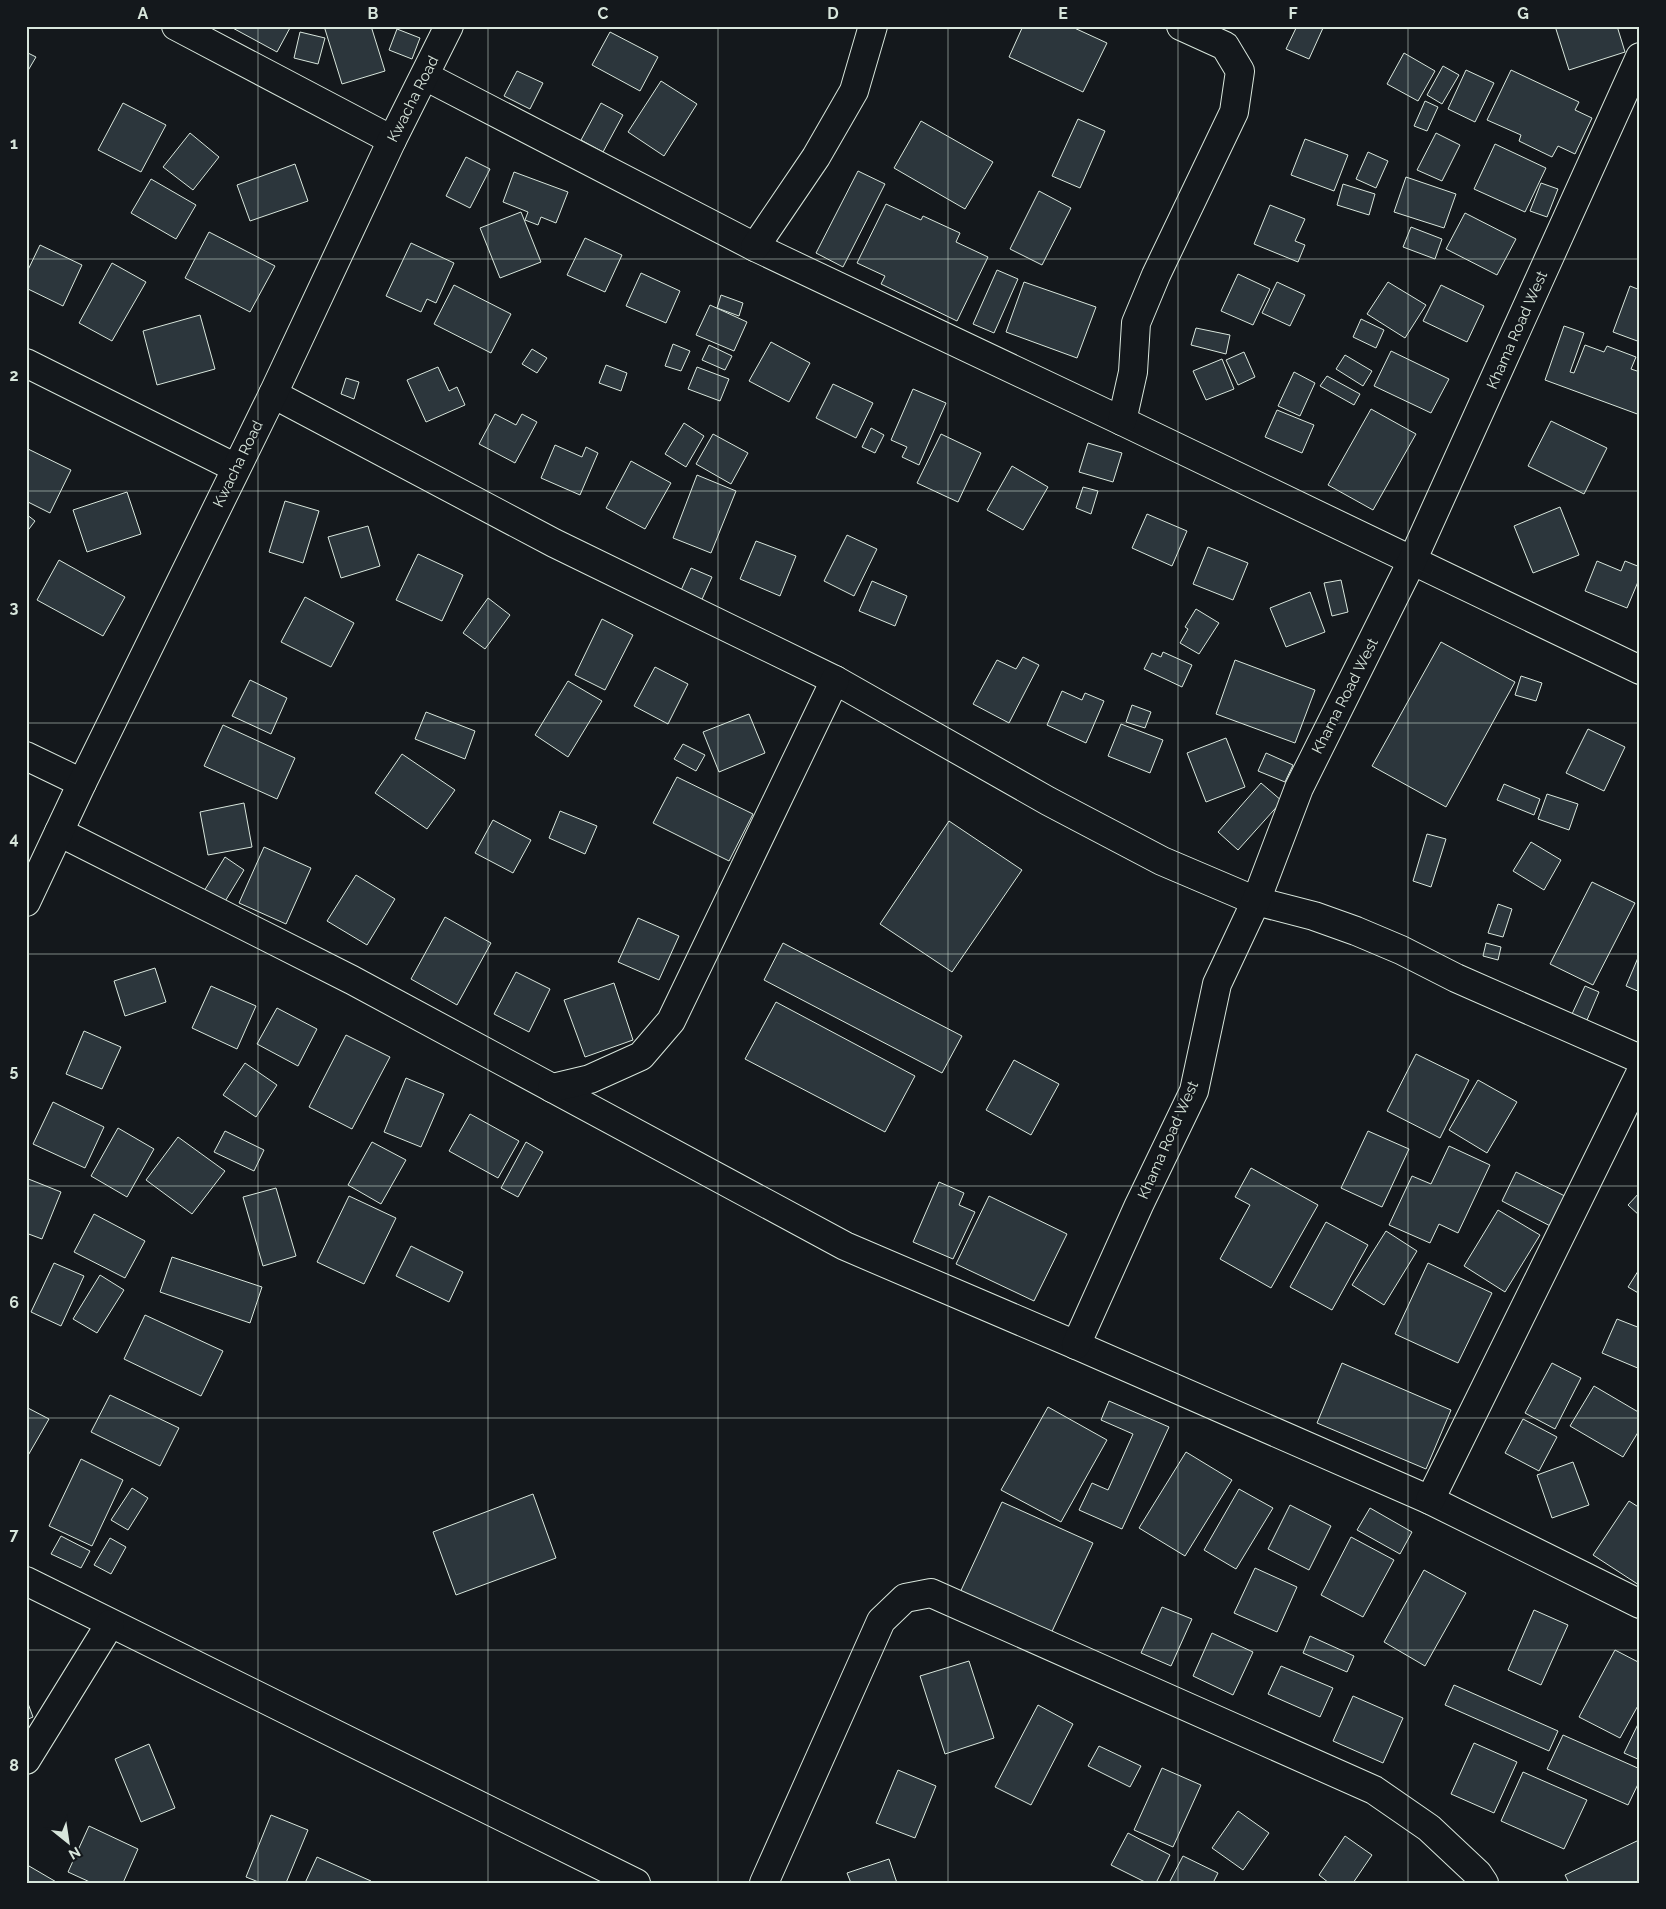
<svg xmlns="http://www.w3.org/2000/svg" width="1666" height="1909" font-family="Raleway,sans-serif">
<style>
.building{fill:#2c363c;stroke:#d8e6dc}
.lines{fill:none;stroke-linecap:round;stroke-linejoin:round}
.street-casing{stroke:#d8e6dc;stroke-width:30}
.secondary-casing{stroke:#d8e6dc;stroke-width:30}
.street{stroke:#14181c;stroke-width:28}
.secondary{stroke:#14181c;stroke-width:28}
.grid{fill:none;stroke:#d8e6dc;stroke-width:1;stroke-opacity:0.55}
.labels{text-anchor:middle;stroke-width:4;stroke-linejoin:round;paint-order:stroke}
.street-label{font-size:15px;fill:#d8e6dc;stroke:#14181c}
.neatline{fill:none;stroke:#d8e6dc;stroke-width:2}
.grid-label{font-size:16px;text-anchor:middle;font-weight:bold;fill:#d8e6dc}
</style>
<rect width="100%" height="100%" fill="#14181c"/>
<g class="building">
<path d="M229,26H291L277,52Z"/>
<path d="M324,26H371L385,71L342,84Z"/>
<path d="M1023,26H1070L1107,43L1083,92L1009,57Z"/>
<path d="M1297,26H1318L1323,28L1309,59L1286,49Z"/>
<path d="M1555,26H1617L1625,52L1569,70Z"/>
<path d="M397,29L420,38L412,59L389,50Z"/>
<path d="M300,32L325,38L318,64L294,58Z"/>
<path d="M610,32L658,57L640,91L592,65Z"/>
<path d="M26,52L36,57L26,74Z"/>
<path d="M1404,53L1435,71L1418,101L1387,84Z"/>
<path d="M1443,66L1459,75L1442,104L1427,95Z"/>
<path d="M1466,70L1494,83L1475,122L1448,109Z"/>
<path d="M1511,70L1579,102L1575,110L1592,118L1575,154L1558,146L1552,157L1519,141L1521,135L1487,120Z"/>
<path d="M517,71L543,83L530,109L504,96Z"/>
<path d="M661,81L697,104L664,156L628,132Z"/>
<path d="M1425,101L1438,107L1427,131L1414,126Z"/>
<path d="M123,103L166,125L141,172L98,150Z"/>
<path d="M601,103L623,115L603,152L581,140Z"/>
<path d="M1078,119L1105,131L1080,188L1052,176Z"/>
<path d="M921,121L993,162L965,209L894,168Z"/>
<path d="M190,133L219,157L193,190L163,167Z"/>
<path d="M1436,133L1460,145L1442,181L1417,170Z"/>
<path d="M1305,139L1348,155L1334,191L1291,175Z"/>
<path d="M1495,144L1546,168L1525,212L1474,189Z"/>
<path d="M1368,152L1388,161L1376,188L1356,179Z"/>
<path d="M466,157L490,169L470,208L446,196Z"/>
<path d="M295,164L308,201L250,221L237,185Z"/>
<path d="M858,171L885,184L843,267L816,253Z"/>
<path d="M514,172L568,192L556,223L541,217L538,225L525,220L528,212L503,202Z"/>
<path d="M1406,177L1456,194L1444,228L1394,212Z"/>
<path d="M151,179L196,205L176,239L131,213Z"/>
<path d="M1541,183L1558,189L1547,217L1530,211Z"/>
<path d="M1343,184L1375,194L1369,215L1337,205Z"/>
<path d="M1039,191L1071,208L1042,265L1010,249Z"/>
<path d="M886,204L921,220L923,216L960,233L956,242L988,257L957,321L881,284L885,276L857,263Z"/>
<path d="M1270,205L1305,219L1295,241L1305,245L1298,262L1254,244Z"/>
<path d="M521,212L541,262L500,278L480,228Z"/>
<path d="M1465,213L1516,239L1497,275L1446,249Z"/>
<path d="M1411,227L1442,239L1435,259L1403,247Z"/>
<path d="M209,232L275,266L250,312L185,278Z"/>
<path d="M585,238L622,255L605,292L567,275Z"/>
<path d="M411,243L454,263L436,303L427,299L421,312L386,296Z"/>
<path d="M40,245L82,265L63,306L26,288V274Z"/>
<path d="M112,263L146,282L112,341L79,323Z"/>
<path d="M997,270L1018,279L994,333L973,324Z"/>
<path d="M641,273L680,291L666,323L626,306Z"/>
<path d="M1238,274L1270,289L1253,325L1221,311Z"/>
<path d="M1024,282L1096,307L1077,358L1006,332Z"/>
<path d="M1277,282L1305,295L1290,326L1262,313Z"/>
<path d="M1388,282L1426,305L1405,338L1367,314Z"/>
<path d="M454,285L511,314L491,353L434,324Z"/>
<path d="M1441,285L1484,306L1467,342L1423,321Z"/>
<path d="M1630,286L1640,290V342L1613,332Z"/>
<path d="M721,295L743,303L739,316L717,308Z"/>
<path d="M710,305L747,322L734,351L696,335Z"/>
<path d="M200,315L215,369L157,385L143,331Z"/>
<path d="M1361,319L1384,330L1376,348L1353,337Z"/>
<path d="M1564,326L1584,333L1570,372L1574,373L1585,345L1604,352L1607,346L1636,357L1631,369L1640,372V415L1545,380Z"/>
<path d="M1196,328L1230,335L1226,354L1191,345Z"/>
<path d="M771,342L810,363L789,402L749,381Z"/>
<path d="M673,344L690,351L681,371L665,366Z"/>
<path d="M709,345L732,356L725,370L702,360Z"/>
<path d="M532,349L547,358L537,373L522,364Z"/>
<path d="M1391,351L1449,379L1431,413L1374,386Z"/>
<path d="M1244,352L1255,377L1238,385L1226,360Z"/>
<path d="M1345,355L1372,371L1363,386L1336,369Z"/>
<path d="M1222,359L1234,389L1206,400L1193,371Z"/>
<path d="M606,365L627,373L621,391L599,383Z"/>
<path d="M438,367L449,391L457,387L465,405L426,422L407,380Z"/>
<path d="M697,367L729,379L720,401L688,389Z"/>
<path d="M1294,372L1315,383L1300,416L1278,406Z"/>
<path d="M1327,376L1360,394L1354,405L1320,386Z"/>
<path d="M346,378L359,382L354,399L341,394Z"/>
<path d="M833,384L873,403L856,438L816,418Z"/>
<path d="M913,389L946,403L919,465L902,457L907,447L891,440Z"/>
<path d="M1371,409L1416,434L1373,510L1328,485Z"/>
<path d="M1277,410L1314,425L1302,453L1265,437Z"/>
<path d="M495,414L516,425L522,414L537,422L515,463L479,444Z"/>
<path d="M1551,421L1607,448L1584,494L1528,466Z"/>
<path d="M684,423L704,436L686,467L665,454Z"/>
<path d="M871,428L884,435L875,453L862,447Z"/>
<path d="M713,434L748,453L731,484L696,464Z"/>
<path d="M941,434L981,453L958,502L917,483Z"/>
<path d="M1088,443L1122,453L1113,482L1079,472Z"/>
<path d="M555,445L582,457L586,447L598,453L580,495L541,478Z"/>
<path d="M26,448L71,470L50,513L26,501Z"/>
<path d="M631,461L671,483L645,529L606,508Z"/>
<path d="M1012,466L1048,487L1023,530L987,510Z"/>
<path d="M697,475L736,491L711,553L673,538Z"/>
<path d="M1083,487L1098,491L1091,514L1076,508Z"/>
<path d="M127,492L141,534L87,552L73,510Z"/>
<path d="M285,501L319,511L303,563L269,552Z"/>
<path d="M1560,507L1579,555L1533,573L1514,526Z"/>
<path d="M26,514L35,521L26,533Z"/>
<path d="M1147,514L1187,531L1172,566L1132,548Z"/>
<path d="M368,526L380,566L341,578L328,537Z"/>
<path d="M847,535L877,549L854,596L824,581Z"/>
<path d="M756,541L796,556L780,596L740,579Z"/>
<path d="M1208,547L1248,563L1233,600L1193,584Z"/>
<path d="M418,554L463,575L442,621L396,600Z"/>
<path d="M59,560L125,597L103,636L37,600Z"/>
<path d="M1597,561L1621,571L1625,561L1640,567V577L1627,608L1585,591Z"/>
<path d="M691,568L712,577L699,606L678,597Z"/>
<path d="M1341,580L1348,612L1332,616L1324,583Z"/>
<path d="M872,581L907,596L895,626L859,611Z"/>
<path d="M1310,592L1325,632L1286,647L1270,608Z"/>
<path d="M305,597L354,623L331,667L281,642Z"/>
<path d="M488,598L510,615L485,649L463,633Z"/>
<path d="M1196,609L1219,623L1199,654L1180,643L1188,629L1185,627Z"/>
<path d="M602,619L633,635L605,690L575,675Z"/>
<path d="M1441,642L1515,682L1446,807L1372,766Z"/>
<path d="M1163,652L1192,665L1182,687L1144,669L1152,653L1161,657Z"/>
<path d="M1023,657L1039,665L1009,723L973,704L997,660L1016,669Z"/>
<path d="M1235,660L1315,690L1295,743L1216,714Z"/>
<path d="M655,667L688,684L668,724L634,706Z"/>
<path d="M1521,676L1542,683L1536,701L1515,695Z"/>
<path d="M250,680L287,698L271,734L232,716Z"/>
<path d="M568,681L602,701L568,757L535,735Z"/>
<path d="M1062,691L1082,700L1085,693L1104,701L1086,743L1047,725Z"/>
<path d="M1132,705L1151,712L1145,728L1126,722Z"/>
<path d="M426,712L475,731L465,759L415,739Z"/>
<path d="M749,714L765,753L719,772L703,732Z"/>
<path d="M1121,724L1163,740L1150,773L1108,756Z"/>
<path d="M223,725L295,758L277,799L204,766Z"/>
<path d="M1588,729L1625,747L1604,791L1566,773Z"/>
<path d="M1226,738L1245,787L1206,802L1187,753Z"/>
<path d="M683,744L705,755L696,771L674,759Z"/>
<path d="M1266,753L1293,765L1285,782L1258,771Z"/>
<path d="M402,754L455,790L427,829L375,793Z"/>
<path d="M677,777L753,814L729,861L653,823Z"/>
<path d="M1261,783L1282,801L1238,850L1218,832Z"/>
<path d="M1504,784L1540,799L1534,815L1497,800Z"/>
<path d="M1547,794L1578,804L1569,830L1538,819Z"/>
<path d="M244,803L252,847L208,855L200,812Z"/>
<path d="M560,811L597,826L585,854L549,838Z"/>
<path d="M493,820L531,840L513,873L475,853Z"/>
<path d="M949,821L1022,870L952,972L880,924Z"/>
<path d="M1427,834L1446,839L1431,887L1413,881Z"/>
<path d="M1531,842L1561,860L1544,890L1513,871Z"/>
<path d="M264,847L311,868L286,924L239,903Z"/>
<path d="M225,857L244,870L221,908L201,896Z"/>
<path d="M356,875L395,899L367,945L327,921Z"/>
<path d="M1592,882L1635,903L1593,985L1550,964Z"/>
<path d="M1498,904L1512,909L1503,937L1488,933Z"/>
<path d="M445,917L491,943L457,1005L411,979Z"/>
<path d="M638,918L679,936L659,980L618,962Z"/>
<path d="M783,943L962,1036L942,1073L764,980Z"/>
<path d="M1486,943L1501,947L1498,960L1483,956Z"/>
<path d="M1640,953V992L1626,986Z"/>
<path d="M155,968L166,1002L125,1016L114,981Z"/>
<path d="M516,972L550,989L529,1032L494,1014Z"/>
<path d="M614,983L633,1040L585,1057L564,1000Z"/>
<path d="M211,986L256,1006L237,1049L192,1028Z"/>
<path d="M1585,986L1599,992L1587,1020L1572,1014Z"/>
<path d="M776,1002L915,1076L885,1132L745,1059Z"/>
<path d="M277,1008L317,1029L298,1066L257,1044Z"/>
<path d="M84,1031L121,1047L102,1089L66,1074Z"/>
<path d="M346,1035L390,1057L352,1129L309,1107Z"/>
<path d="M1416,1054L1469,1080L1440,1138L1387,1111Z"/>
<path d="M1014,1060L1059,1084L1031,1135L986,1110Z"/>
<path d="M245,1063L277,1085L256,1117L223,1095Z"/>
<path d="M406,1078L444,1094L421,1147L384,1132Z"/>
<path d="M1478,1080L1517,1102L1487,1153L1449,1130Z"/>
<path d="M53,1102L104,1127L85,1168L33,1144Z"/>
<path d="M470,1114L519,1141L498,1178L449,1151Z"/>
<path d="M118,1128L154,1149L127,1197L91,1176Z"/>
<path d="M225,1131L264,1150L254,1171L214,1152Z"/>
<path d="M1368,1131L1409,1149L1382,1207L1341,1188Z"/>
<path d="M178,1137L225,1171L192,1214L146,1180Z"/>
<path d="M372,1142L406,1160L381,1204L348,1185Z"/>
<path d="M526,1142L543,1152L518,1197L501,1188Z"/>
<path d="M1449,1146L1490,1165L1458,1233L1439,1224L1430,1243L1389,1225L1412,1176L1431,1184Z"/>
<path d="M1251,1168L1318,1205L1271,1288L1220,1259L1250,1205L1235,1197Z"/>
<path d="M1516,1172L1573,1200L1558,1230L1502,1201Z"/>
<path d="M26,1178L61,1192L42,1239L26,1233Z"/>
<path d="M939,1182L964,1193L959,1205L975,1212L953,1259L913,1242Z"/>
<path d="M276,1188L296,1256L263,1266L243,1197Z"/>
<path d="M1640,1192V1216L1628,1205Z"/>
<path d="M349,1196L396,1218L364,1284L317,1262Z"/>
<path d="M989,1196L1067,1234L1034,1301L956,1264Z"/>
<path d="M1498,1210L1540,1235L1505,1292L1464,1266Z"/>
<path d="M94,1214L145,1241L125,1278L74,1252Z"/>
<path d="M1326,1222L1368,1245L1332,1310L1290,1287Z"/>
<path d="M1386,1231L1417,1251L1384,1305L1352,1285Z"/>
<path d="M411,1246L463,1272L449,1302L396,1276Z"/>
<path d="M172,1257L262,1287L250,1323L160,1292Z"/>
<path d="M54,1263L84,1276L61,1326L31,1312Z"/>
<path d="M1428,1263L1492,1293L1458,1363L1395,1334Z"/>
<path d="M1640,1268V1294L1628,1287Z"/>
<path d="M100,1275L124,1290L97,1333L73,1319Z"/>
<path d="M145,1315L223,1351L201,1396L124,1359Z"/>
<path d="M1617,1319L1640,1328V1369L1602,1353Z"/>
<path d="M1342,1363L1451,1410L1426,1469L1317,1423Z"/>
<path d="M1552,1363L1581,1378L1555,1429L1525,1413Z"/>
<path d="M1594,1386L1640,1413V1429L1623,1457L1570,1426Z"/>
<path d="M110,1395L179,1428L160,1466L91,1432Z"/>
<path d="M1109,1401L1169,1427L1122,1529L1079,1510L1092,1483L1108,1490L1133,1434L1101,1420Z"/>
<path d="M26,1407L49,1419L26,1459Z"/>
<path d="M1048,1407L1107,1440L1061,1522L1001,1490Z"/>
<path d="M1523,1419L1557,1437L1539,1471L1505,1453Z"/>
<path d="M1186,1452L1232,1480L1185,1556L1139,1528Z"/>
<path d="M81,1459L123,1480L92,1546L49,1526Z"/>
<path d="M1573,1462L1589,1505L1552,1518L1537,1475Z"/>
<path d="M132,1488L148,1498L128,1530L111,1520Z"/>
<path d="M1239,1489L1273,1508L1236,1569L1204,1550Z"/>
<path d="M533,1494L556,1558L456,1595L433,1532Z"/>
<path d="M1629,1501L1640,1508L1639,1585L1593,1555Z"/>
<path d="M1002,1502L1093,1543L1048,1640L957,1599Z"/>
<path d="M1290,1505L1331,1526L1309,1570L1268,1549Z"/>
<path d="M1370,1508L1412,1532L1400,1554L1357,1530Z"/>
<path d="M61,1536L90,1551L81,1568L51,1554Z"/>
<path d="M1351,1537L1394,1560L1363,1617L1321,1595Z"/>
<path d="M110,1538L126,1547L111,1574L94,1565Z"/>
<path d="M1255,1568L1297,1587L1277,1632L1234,1613Z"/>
<path d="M1424,1570L1466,1593L1425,1666L1384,1642Z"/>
<path d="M1162,1607L1192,1619L1171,1666L1141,1653Z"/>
<path d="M1534,1610L1568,1625L1541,1685L1508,1670Z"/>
<path d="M1212,1633L1253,1652L1233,1695L1193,1676Z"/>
<path d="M1310,1636L1354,1656L1347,1672L1303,1653Z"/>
<path d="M1615,1650L1640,1663V1702L1620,1738L1579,1717Z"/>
<path d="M969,1661L994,1738L945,1754L920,1676Z"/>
<path d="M1281,1666L1333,1688L1320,1717L1268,1694Z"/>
<path d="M1454,1685L1558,1731L1549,1751L1445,1705Z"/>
<path d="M1353,1696L1403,1718L1383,1763L1333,1741Z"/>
<path d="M26,1698L33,1717L26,1720Z"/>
<path d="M1038,1705L1073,1724L1031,1805L995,1787Z"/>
<path d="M1640,1720V1760L1624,1753Z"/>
<path d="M1563,1735L1640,1769V1780L1628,1805L1547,1769Z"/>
<path d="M1474,1743L1517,1762L1494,1813L1451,1794Z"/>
<path d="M149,1744L175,1808L141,1822L115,1759Z"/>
<path d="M1099,1746L1141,1766L1130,1787L1088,1766Z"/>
<path d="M1162,1768L1201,1785L1173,1847L1134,1830Z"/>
<path d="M898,1770L936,1786L915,1838L876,1823Z"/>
<path d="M1523,1772L1587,1800L1564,1849L1501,1821Z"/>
<path d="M1238,1811L1269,1833L1243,1870L1212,1848Z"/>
<path d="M271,1815L308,1830L286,1883H261L246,1877Z"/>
<path d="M89,1826L138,1849L123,1883H92L68,1872Z"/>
<path d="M1128,1833L1170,1855L1156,1883H1147L1111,1865Z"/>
<path d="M1345,1836L1372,1855L1353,1883H1329L1319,1875Z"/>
<path d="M1639,1840L1640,1883H1569L1565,1875Z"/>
<path d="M1183,1856L1218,1873L1213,1883H1169Z"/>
<path d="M317,1857L371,1881L370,1883H305Z"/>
<path d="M889,1859L897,1883H851L847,1873Z"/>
<path d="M29,1866L58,1883H26V1872Z"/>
</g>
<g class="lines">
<g class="street-casing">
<g id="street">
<path d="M176,26L392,140"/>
<path d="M425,76L755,247L1122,421L1640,670"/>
<path d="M755,247L816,157L854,91L873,26"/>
<path d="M26,363L236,468"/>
<path d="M273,394L554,543L835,680L1048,801L1162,861L1256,901L1314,916L1356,931L1401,950L1456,978L1640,1059"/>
<path d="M1122,421L1133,372L1136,323L1156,275L1234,112L1240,71L1225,46L1181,26"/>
<path d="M26,756L82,783"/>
<path d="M59,832L352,980L845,1246L1076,1345L1430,1500L1640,1604"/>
<path d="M552,1088L590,1079L641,1056L671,1021L835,680"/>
<path d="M1076,1345L1139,1205L1194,1091L1217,984L1256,901L1299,788L1412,561L1640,57"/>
<path d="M1430,1500L1640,1074"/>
<path d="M26,1581L636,1883"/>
<path d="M26,1760L110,1624"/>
<path d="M764,1883L881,1621L905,1598L931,1593L1374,1790L1429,1828L1478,1874L1484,1883"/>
</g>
</g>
<g class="secondary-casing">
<path id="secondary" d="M26,902L82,783L273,394L392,140L449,26"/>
</g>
<use href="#street" class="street"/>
<use href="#secondary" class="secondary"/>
</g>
<path class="grid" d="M258,26V1883M488,26V1883M718,26V1883M948,26V1883M1178,26V1883M1408,26V1883M26,259H1640M26,491H1640M26,723H1640M26,954H1640M26,1186H1640M26,1418H1640M26,1650H1640"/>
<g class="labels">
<g class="street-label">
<text transform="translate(413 99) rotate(-63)" y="5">Kwacha Road</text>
<text transform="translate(1517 330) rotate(-66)" y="5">Khama Road West</text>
<text transform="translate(238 464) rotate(-64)" y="5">Kwacha Road</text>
<text transform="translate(1345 696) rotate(-63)" y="5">Khama Road West</text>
<text transform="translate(1168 1140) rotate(-66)" y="5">Khama Road West</text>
</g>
</g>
<rect width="1666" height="1909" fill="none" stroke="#14181c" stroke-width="55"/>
<g transform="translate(68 1842) rotate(150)" stroke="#14181c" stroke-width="4" paint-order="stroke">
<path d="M0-4L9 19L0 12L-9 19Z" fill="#d8e6dc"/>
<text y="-8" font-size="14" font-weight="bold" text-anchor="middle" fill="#d8e6dc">N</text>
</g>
<rect x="28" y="28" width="1610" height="1854" class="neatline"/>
<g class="grid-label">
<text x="143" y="19">A</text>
<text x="373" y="19">B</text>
<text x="603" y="19">C</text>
<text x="833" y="19">D</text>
<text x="1063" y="19">E</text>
<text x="1293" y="19">F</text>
<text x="1523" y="19">G</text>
<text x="14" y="149">1</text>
<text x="14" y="381">2</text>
<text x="14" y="613">3</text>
<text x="14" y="844">4</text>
<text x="14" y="1076">5</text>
<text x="14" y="1308">6</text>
<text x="14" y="1540">7</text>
<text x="14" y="1771">8</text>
</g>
</svg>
